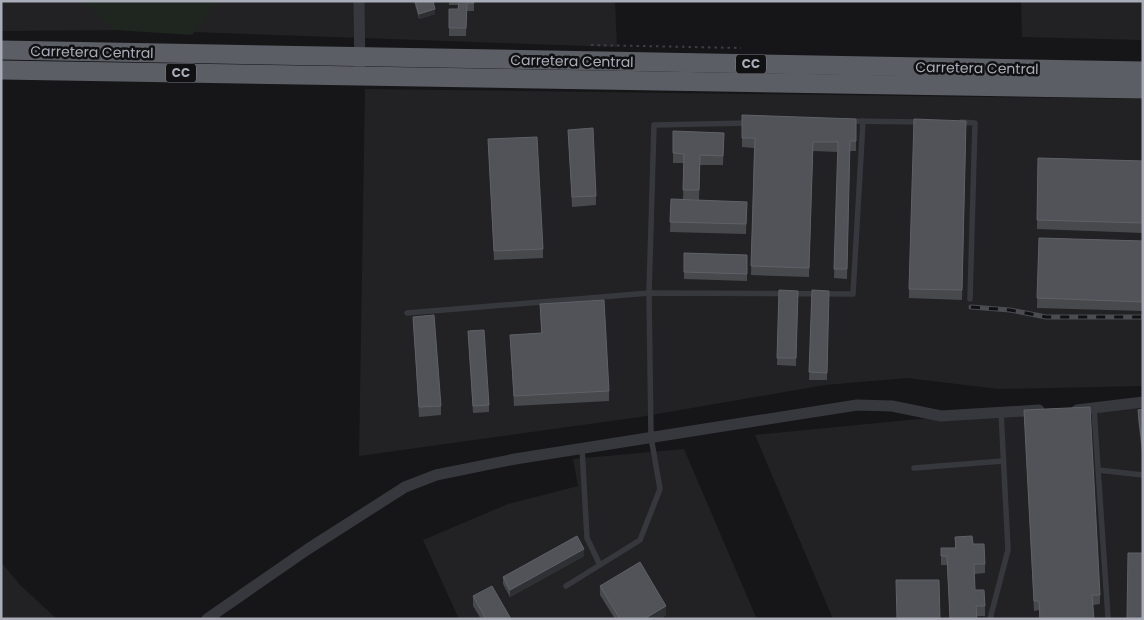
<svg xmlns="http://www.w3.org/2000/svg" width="1144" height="620" font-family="Poppins,sans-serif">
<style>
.built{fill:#222225}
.green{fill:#1e261f}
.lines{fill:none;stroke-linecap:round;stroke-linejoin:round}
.path{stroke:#3d3f44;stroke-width:2;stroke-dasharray:2.5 4;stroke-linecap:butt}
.service{stroke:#37383d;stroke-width:5.5}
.minor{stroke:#37383d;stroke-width:11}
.trunk{stroke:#5b5e65;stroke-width:19}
.rail-casing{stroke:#4a4c52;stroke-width:5}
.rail{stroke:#111113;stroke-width:3;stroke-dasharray:9;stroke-linecap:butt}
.wall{fill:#47494d}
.shaded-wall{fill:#2f3033}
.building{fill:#525359;stroke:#5f6168}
.labels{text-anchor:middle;stroke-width:5;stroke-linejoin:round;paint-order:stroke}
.shield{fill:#111113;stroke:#7b7e86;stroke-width:1}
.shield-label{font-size:12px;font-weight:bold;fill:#a8adb8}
.street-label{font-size:14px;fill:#a8adb8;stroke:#111113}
</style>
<rect width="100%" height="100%" fill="#161618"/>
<g class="built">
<path d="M1,1H615L617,47L136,30L1,31Z"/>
<path d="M1021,1H1143V40L1022,37Z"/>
<path d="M365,89L1143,99V386L998,389L907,378L825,385L640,417L359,456Z"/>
<path d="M1143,405V619H833L755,435L1001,411Z"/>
<path d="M684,449L756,617L752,619H459L423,540L508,504L578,486L573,459Z"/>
<path d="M1,562L20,585L57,619H1Z"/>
</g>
<path class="green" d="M83,1H217L192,35L114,30Z"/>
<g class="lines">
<path class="path" d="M591,45L741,48"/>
<g class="service">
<path d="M848,121L922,122"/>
<path d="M961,122L975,123L970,299"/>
<path d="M407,313L649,293L853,294L863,121"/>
<path d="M1094,409L1108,617"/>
<path d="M582,448L587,538L600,565"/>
<path d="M914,468L1003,461"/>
<path d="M1098,470L1143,475"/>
<path d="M566,586L640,540L660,489L651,437L649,293L654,125L749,123"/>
<path d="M990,619L1008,550L1001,411"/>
</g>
<g class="minor">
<path d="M359,1L360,77"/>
<path d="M1077,410L1143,402"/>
<path d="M207,619L308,549L405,487L436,475L515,459L857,405L892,406L941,416L1039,410"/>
</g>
<g class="trunk">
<path d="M1,50L1143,71"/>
<path d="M1,70L1143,89"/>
</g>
<g class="rail-casing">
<path id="rail" d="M971,307L1010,310L1046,317H1143"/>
</g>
<use href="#rail" class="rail"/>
</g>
<g class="wall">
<path d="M414,1H433L435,14L419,19Z"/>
<path d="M449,1H474V11H467L466,36H449V9H458V5H449Z"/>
<path d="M742,115L856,119V151H850L847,279L834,278L838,152L813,151L809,277L751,275L754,148L742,147Z"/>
<path d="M568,130L596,196V205L572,207Z"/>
<path d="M673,131L724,133L723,165H700L699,200L683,199L684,163H673Z"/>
<path d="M966,131L962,300L909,298V289Z"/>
<path d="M488,139L543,249V258L494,260Z"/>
<path d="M1038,158L1143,161V233L1037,229Z"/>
<path d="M671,199L747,202L746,234L670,232Z"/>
<path d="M1039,238L1143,241V311L1037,308Z"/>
<path d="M684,253L747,255V281L684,279Z"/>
<path d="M779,290L798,291L796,366L777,365Z"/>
<path d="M812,290L829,291L827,380H809Z"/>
<path d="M540,304L609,391V401L514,406L510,335L541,333Z"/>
<path d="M413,317L441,406V415L419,417Z"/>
<path d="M468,331L489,405V412L473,413Z"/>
<path d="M1143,409V461L1138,419V410Z"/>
<path d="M1024,410L1100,595V604L1093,605L1094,619H1039V610L1034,611Z"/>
<path d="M955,537L973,544L985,564V573L974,574L975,590L985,606V616H976L977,619H950L947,565H941V548H955Z"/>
<path d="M584,556L510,597L503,584V577Z"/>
<path d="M600,586L666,615L660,619H615L600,595Z"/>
<path d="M473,596L511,619H481L473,606Z"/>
</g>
<g class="shaded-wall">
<path d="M435,9V14L419,19V14Z"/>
<path d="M584,549V556L510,597V590Z"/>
<path d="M666,606V615L660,619H644Z"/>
</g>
<g class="building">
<path d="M415,1H433L435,9L419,14Z"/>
<path d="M459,1H474V3H467L466,28H449V9H458Z"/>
<path d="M742,115L856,119V141H850L847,269H834L838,142H813L809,268L751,266L755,138H742Z"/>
<path d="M914,119L966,121L962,290L909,289Z"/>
<path d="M593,128L596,196L572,197L568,130Z"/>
<path d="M673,131L724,133L723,156L700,155L699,190H683L684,154L673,153Z"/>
<path d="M537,137L543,249L494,251L488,139Z"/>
<path d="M1038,158L1143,161V223L1037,220Z"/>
<path d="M671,199L747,202L746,224L670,222Z"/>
<path d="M1039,238L1143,241V302L1037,298Z"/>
<path d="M684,253L747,255V274L684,272Z"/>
<path d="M779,290L798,291L796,358H777Z"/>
<path d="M812,290L829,291L827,373L809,372Z"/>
<path d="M604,300L609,391L514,396L510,335L542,333L540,304Z"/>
<path d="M434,315L441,406L419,407L413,317Z"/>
<path d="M484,330L489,405L473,406L468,331Z"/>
<path d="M1090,407L1100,595H1092L1094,619H1040L1039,601H1034L1024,410Z"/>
<path d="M1143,409V452L1138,410Z"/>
<path d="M577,536L584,549L510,590L503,577Z"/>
<path d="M972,536L973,544H984L985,564H974L975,590H984L985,606H976L977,619H950L947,556H941V548H956L955,537Z"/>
<path d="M1128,553H1143V619H1127Z"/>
<path d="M640,562L666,606L644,619H620L600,586Z"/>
<path d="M896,580H939L940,619H897Z"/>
<path d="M492,586L511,619H486L473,596Z"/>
</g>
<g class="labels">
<g class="shield">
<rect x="736" y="54.5" width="30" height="19" rx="4"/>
<rect x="166" y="63.5" width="30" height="19" rx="4"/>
</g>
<g class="shield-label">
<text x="751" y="68">CC</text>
<text x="181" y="77">CC</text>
</g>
<g class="street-label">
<text transform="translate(92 52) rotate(1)" y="5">Carretera Central</text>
<text transform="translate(572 61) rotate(1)" y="5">Carretera Central</text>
<text transform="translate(977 68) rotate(1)" y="5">Carretera Central</text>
</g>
</g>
<rect width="1144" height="620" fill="none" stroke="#a8adb8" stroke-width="5"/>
</svg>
